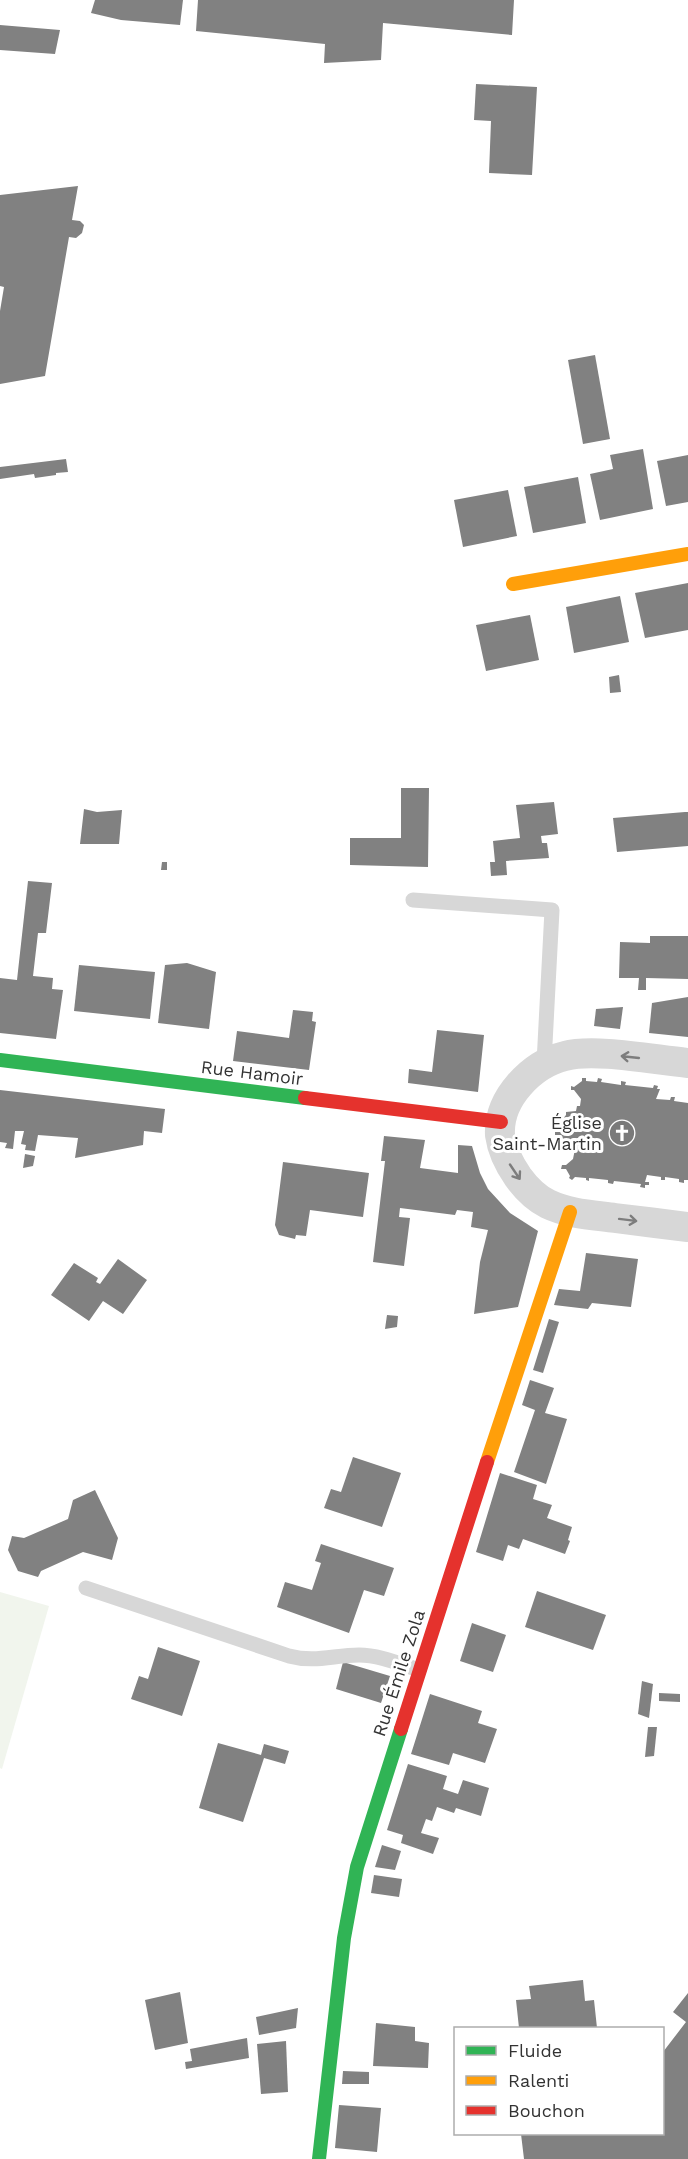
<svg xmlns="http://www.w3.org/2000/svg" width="688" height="2159" font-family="'Work Sans',sans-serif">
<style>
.green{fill:#f1f5ed}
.building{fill:#818181}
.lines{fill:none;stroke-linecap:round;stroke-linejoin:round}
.lane{stroke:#d7d7d7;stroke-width:15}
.street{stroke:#d7d7d7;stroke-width:30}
.fast{stroke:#30b455;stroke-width:14}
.slow{stroke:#ff9f0a;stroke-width:14}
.jam{stroke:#e5322d;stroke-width:14}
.oneway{stroke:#7d7d7d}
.labels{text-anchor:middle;stroke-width:6;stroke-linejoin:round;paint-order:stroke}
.street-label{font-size:18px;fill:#333;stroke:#fff}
.poi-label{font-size:18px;fill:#333;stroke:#fff;text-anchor:end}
</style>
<rect width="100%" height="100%" fill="#fff"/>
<path class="green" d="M0,1592L49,1606L2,1769L0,1768Z"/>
<g class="building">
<path d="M95,0H183L180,25L121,20L91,13Z"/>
<path d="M198,0H514L512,35L383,23L381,60L324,63L325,44L196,31Z"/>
<path d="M0,25L60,30L55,54L0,50Z"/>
<path d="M476,84L537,87L532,175L489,173L491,121L474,120Z"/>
<path d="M78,186L72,220L80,221L84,225L82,233L76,238L69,237L45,376L0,384V311L4,287L0,286V195Z"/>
<path d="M595,355L610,439L583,444L568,360Z"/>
<path d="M643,449L653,509L600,520L590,474L613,469L610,455Z"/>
<path d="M688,455V502L666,506L657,461Z"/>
<path d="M66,459L68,472L56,473V475L35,478L34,474L0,479V467Z"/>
<path d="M578,477L586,523L533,533L524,487Z"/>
<path d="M508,490L517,536L463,547L454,500Z"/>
<path d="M688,583V630L645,638L635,593Z"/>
<path d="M620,596L629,642L574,653L566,607Z"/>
<path d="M530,615L539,660L486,671L476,625Z"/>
<path d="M619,675L621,692L610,693L609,677Z"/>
<path d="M401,788H429L428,867L350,865V838H401Z"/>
<path d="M554,802L558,834L541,836L542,843H547L549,858L506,861L507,875L491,876L490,862H495L493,841L520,838L516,805Z"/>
<path d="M84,809L97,812L122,810L119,844H80Z"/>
<path d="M685,812H688V846L617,852L613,818Z"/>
<path d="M162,862H167V870H161Z"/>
<path d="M28,881L52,883L46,933H38L33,976L53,978L52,989L63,990L56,1039L0,1033V978L17,980Z"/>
<path d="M650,936H688V979L646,978V990H638L639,978H619L620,942L650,943Z"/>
<path d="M187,963L216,972L209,1029L158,1023L165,965Z"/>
<path d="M79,965L155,972L150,1019L74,1011Z"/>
<path d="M688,997V1037L649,1033L652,1003Z"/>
<path d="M623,1007L620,1029L594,1026L596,1009Z"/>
<path d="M293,1010L313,1012L312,1021L316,1022L309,1070L233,1061L237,1031L289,1038Z"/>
<path d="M437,1030L484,1035L478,1092L408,1083L409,1069L432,1072Z"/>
<path d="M582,1078H586V1081L597,1082L598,1078L602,1079L601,1082L621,1085V1081L626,1082L625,1085L653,1088L654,1085L658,1086L657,1089H660L656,1099L670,1100L671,1097H675L674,1101L688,1103V1180H684V1183L679,1182V1179L665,1177V1180H661V1177L647,1175L645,1182H649V1185H645V1188L640,1187L641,1184L614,1181L613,1184L608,1183V1180L589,1178V1181L586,1180V1178L575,1177L572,1180L569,1178L570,1176L566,1169H561L562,1165H566L573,1159L575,1149H572V1145L567,1143L566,1145L563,1143L564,1141L561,1135H555V1131L559,1130L560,1123L556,1122L557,1118L562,1120L566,1115V1112L576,1111L577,1106H580L581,1099L574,1090H571V1086L574,1087L582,1081Z"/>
<path d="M0,1090L165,1109L162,1133L144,1131L143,1145L75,1158L78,1138L38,1135L35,1151L25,1150L26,1145L21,1144L24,1131H15L13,1149L5,1148L7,1143L0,1142Z"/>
<path d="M384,1136L425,1140L420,1168L458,1173V1145L472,1146L480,1173L488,1189L510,1213L538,1231L518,1307L474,1314L480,1262L488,1230L471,1227L473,1212L457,1210L455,1215L400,1208L399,1217L410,1218L404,1266L373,1262L385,1161H381Z"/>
<path d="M25,1154L35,1156L33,1166L23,1168Z"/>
<path d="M283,1162L369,1173L363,1217L310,1210L306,1236L296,1235L295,1239L279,1235L275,1225Z"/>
<path d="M586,1253L638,1259L631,1307L592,1303L588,1309L554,1305L559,1289L580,1291Z"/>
<path d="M118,1259L147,1280L123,1314L103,1301L89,1321L51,1295L74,1263L98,1278L96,1282L100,1284Z"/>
<path d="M387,1315L398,1316L397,1327L385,1329Z"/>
<path d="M549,1319L559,1322L543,1373L533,1370Z"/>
<path d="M530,1380L554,1388L545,1413L567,1419L546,1484L514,1472L535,1410L522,1405Z"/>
<path d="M353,1457L401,1473L382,1527L324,1508L331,1489L341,1492Z"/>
<path d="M500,1473L537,1485L533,1499L552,1505L547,1518L572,1527L568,1540L570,1541L565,1554L523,1539L519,1549L508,1545L503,1561L476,1552Z"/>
<path d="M95,1490L118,1538L112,1560L83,1552L41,1571L38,1577L18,1571L8,1550L12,1536L24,1538L68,1519L73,1500Z"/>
<path d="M321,1544L394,1568L384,1596L364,1590L349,1633L277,1607L285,1582L312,1590L321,1563L315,1561Z"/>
<path d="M537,1591L606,1615L593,1650L525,1627Z"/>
<path d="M472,1623L506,1635L493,1672L460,1661Z"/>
<path d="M158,1647L200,1661L182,1716L131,1699L139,1676L148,1679Z"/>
<path d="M343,1662L390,1676L381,1703L336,1689Z"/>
<path d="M642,1681L653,1684L649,1718L638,1714Z"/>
<path d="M659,1693L680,1694V1702L659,1701Z"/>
<path d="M430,1694L482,1711L478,1723L497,1729L485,1763L453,1753L449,1765L411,1754Z"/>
<path d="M648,1727H657L654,1756L645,1757Z"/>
<path d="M218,1743L261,1755L264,1744L289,1751L285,1764L264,1758L243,1822L199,1808Z"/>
<path d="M408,1764L447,1776L443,1789L458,1794L463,1780L489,1788L481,1816L456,1808L454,1813L437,1807L432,1821L426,1819L421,1833L439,1838L433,1854L401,1843L403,1835L387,1830Z"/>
<path d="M382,1845L401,1851L395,1870L375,1867Z"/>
<path d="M374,1875L402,1879L399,1897L371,1893Z"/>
<path d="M583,1980L585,2001L594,2000L597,2028H553V2027L519,2028L516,2000L531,1999L529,1986Z"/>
<path d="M180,1992L188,2043L155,2050L145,2000Z"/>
<path d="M688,1993V2159H524L521,2134L663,2133V2052L686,2022L673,2012Z"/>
<path d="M298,2008L296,2028L259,2035L256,2017Z"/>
<path d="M376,2023L415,2027V2041L429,2043L428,2068L373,2066Z"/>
<path d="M247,2038L249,2058L186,2069L185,2062L192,2061L190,2049Z"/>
<path d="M286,2041L288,2092L261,2094L257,2044Z"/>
<path d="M343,2071L369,2072V2084H342Z"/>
<path d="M339,2105L381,2108L377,2152L335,2148Z"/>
</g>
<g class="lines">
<g class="lane">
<path d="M413,900L552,910L544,1063"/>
<path d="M86,1588L289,1656C315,1663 334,1655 359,1655C379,1655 400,1664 419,1670"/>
</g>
<path class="street" d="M688,1063C655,1060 595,1048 565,1056C532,1064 498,1098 500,1135C502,1150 509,1164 518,1177C526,1188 536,1198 548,1204C569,1214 593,1215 615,1218C639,1221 664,1224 688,1227"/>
<g class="fast">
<path d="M0,1060L305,1098"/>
<path d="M319,2159L344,1938L357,1867L401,1729"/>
</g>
<g class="slow">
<path d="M513,584L688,554"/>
<path d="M487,1462L570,1212"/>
</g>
<g class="jam">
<path d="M305,1098L501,1122"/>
<path d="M401,1729L487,1462"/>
</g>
</g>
<defs><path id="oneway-shaft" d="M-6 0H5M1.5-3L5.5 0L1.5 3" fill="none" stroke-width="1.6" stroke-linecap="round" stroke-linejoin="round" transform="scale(1.5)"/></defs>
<g class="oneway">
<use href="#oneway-shaft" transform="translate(630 1057) rotate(-174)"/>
<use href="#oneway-shaft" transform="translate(515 1172) rotate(56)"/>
<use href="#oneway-shaft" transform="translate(628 1220) rotate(7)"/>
</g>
<defs>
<g id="church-disc" transform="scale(1.35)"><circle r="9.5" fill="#7a7a7a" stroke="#fff"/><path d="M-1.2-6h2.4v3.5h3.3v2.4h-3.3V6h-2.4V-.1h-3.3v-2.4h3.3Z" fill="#fff"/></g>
</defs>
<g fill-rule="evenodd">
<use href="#church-disc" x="622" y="1133"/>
</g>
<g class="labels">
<g class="street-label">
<text transform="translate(252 1073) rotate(7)" y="6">Rue Hamoir</text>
<text transform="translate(399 1673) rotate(-72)" y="6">Rue Émile Zola</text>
</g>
<g class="poi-label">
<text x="602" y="1129">Église<tspan x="602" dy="21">Saint-Martin</tspan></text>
</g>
</g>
<rect x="454" y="2027" width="210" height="108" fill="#ffffff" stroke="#adadad" stroke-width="1.5"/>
<rect x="466" y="2046" width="30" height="9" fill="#30b455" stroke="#adadad" stroke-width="1.5"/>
<text x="508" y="2057" font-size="18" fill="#333333">Fluide</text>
<rect x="466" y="2076" width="30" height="9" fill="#ff9f0a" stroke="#adadad" stroke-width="1.5"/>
<text x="508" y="2087" font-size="18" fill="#333333">Ralenti</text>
<rect x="466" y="2106" width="30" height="9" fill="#e5322d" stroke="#adadad" stroke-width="1.5"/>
<text x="508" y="2117" font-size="18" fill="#333333">Bouchon</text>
</svg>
